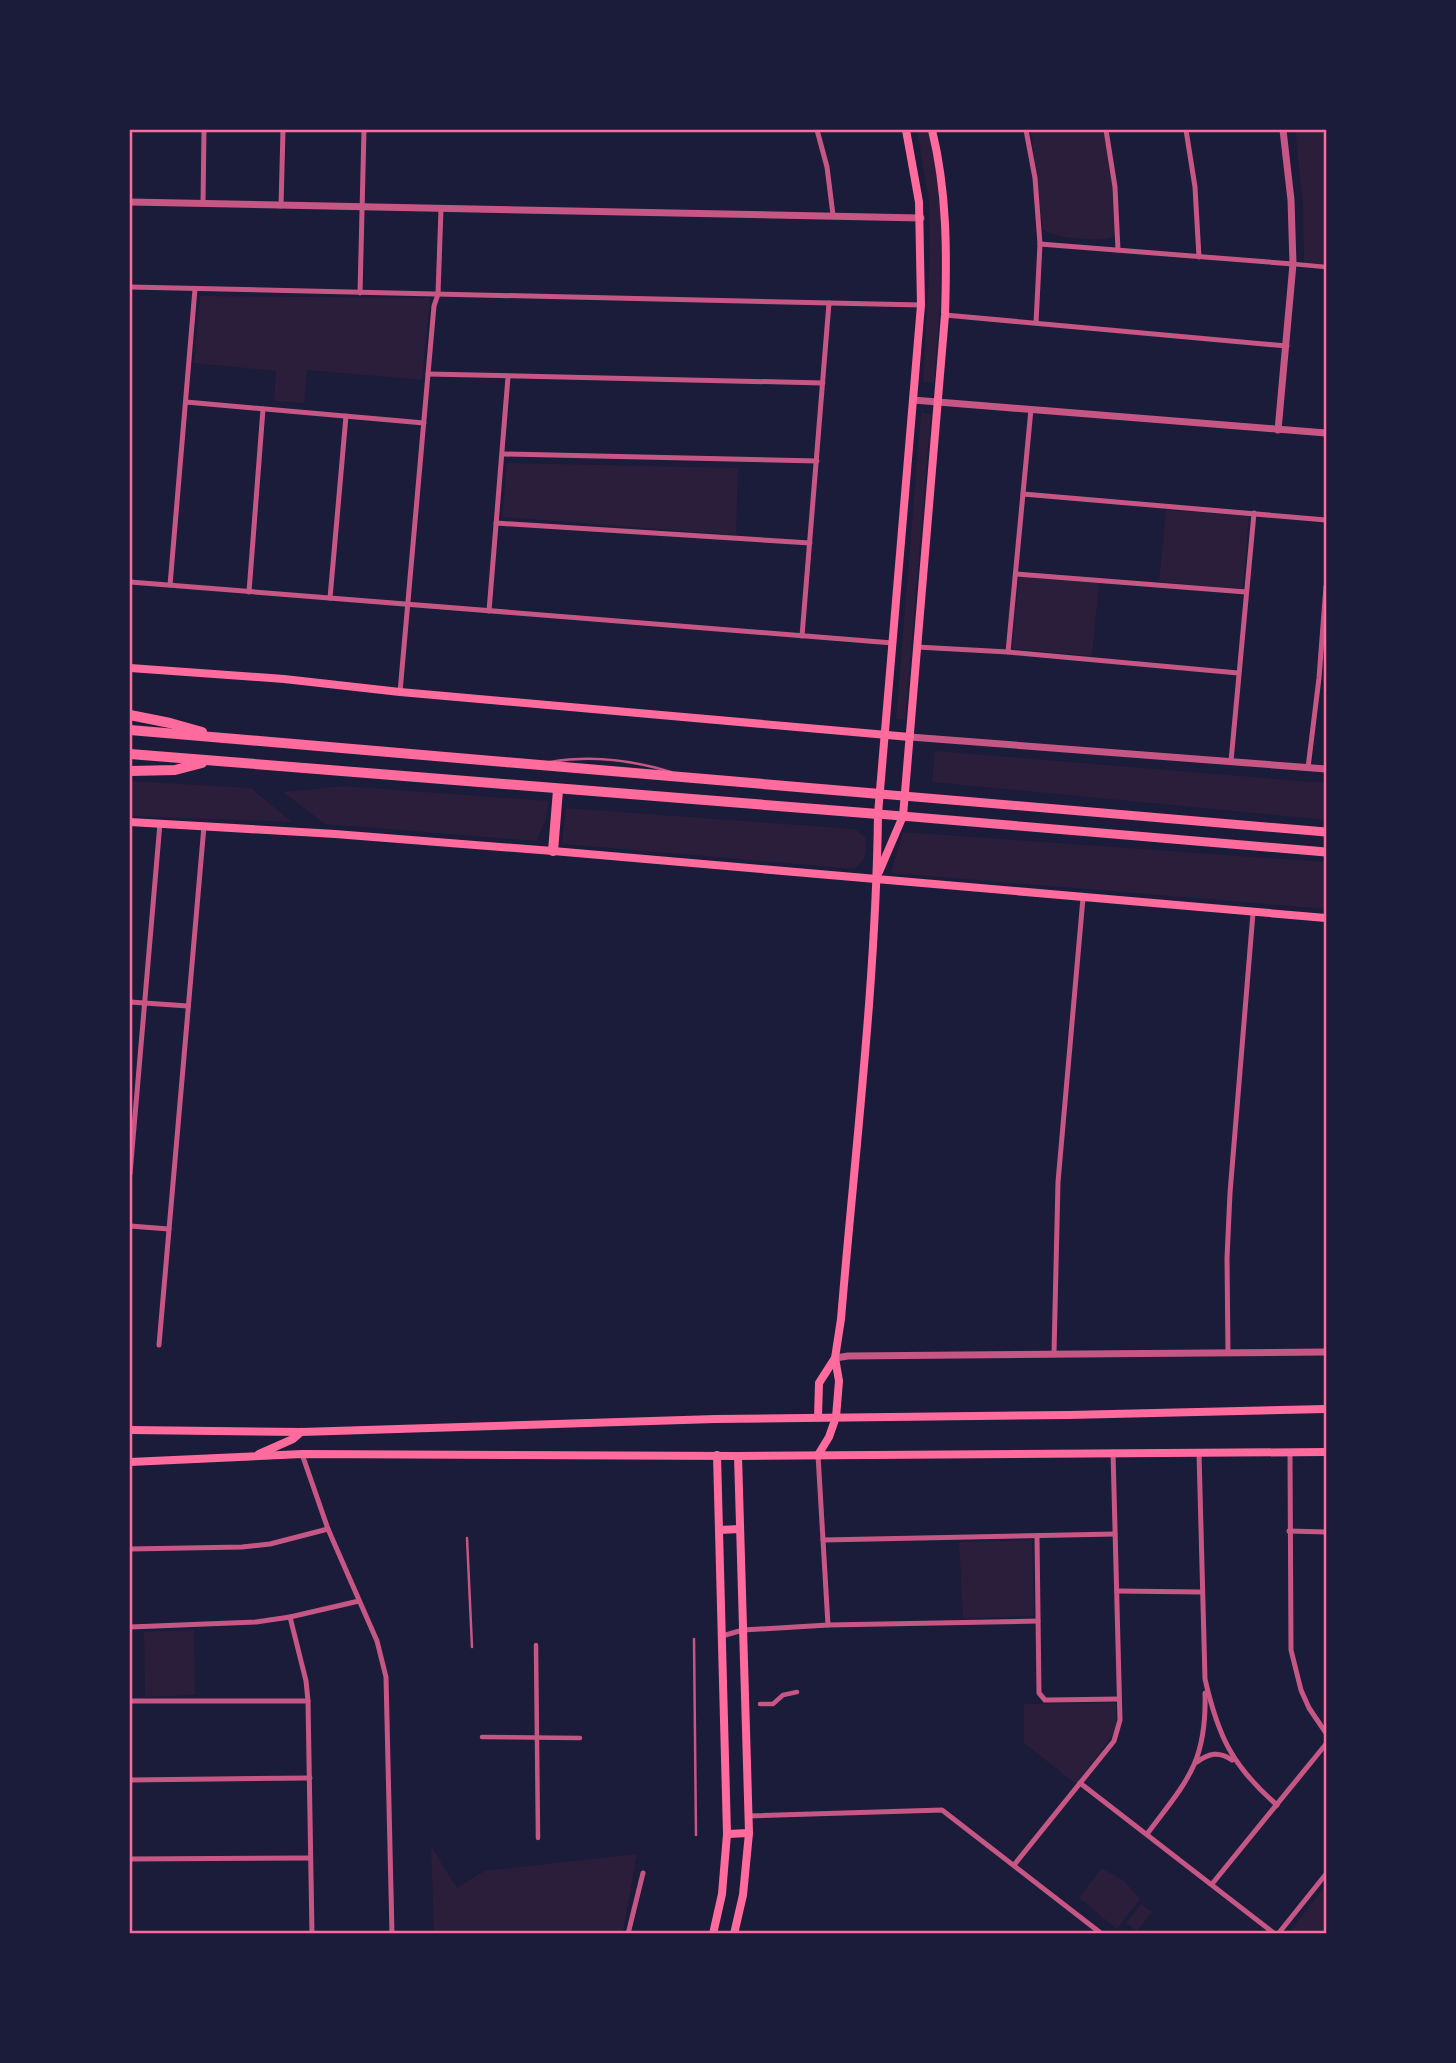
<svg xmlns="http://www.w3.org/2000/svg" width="1456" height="2063" font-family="Signika,sans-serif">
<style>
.green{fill:#2a1e3b}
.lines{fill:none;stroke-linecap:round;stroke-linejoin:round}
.service{stroke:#c65784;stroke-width:2.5}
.pedestrian{stroke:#c65784;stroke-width:4.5}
.minor{stroke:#c65784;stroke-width:5}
.tertiary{stroke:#c65784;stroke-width:7}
.secondary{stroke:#ff6b9d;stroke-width:8}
.trunk{stroke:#ff6b9d;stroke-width:9}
.motorway{stroke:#ff6b9d;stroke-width:10}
.neatline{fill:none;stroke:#ff6b9d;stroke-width:2.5}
</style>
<rect width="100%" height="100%" fill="#1b1b3a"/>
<g class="green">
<path d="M917,130H928L936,168L941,227L940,306L934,383L923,382L930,253L929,202Z"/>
<path d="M1031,130H1105L1114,189L1116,230L1113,237C1100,242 1053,239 1043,229Z"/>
<path d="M1295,130H1326V267L1304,266L1303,204Z"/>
<path d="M200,296L430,298L422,380L307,370L304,403L274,401L276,371L194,363Z"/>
<path d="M921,412L931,414L905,720L896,719Z"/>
<path d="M507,463L738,468L736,535L502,517Z"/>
<path d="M1166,510L1249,516L1243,589L1159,582Z"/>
<path d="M1019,577L1099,583L1092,656L1012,649Z"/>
<path d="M935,751L1326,783V820L932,782Z"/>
<path d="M130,781L251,788L292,822L130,816Z"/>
<path d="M344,786L549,801L546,819L536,841L325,824L283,792Z"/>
<path d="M566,808L855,829L865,837C868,853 866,859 854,869L562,844Z"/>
<path d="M903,832L1326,862V909L891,873Z"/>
<path d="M1032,1540L1034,1616L963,1618L959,1542Z"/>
<path d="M194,1630L195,1695L145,1697L144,1632Z"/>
<path d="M1116,1703V1730L1076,1784L1024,1743V1704Z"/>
<path d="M431,1846L457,1888L484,1871L637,1854L624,1926L621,1934L434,1933Z"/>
<path d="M1102,1868L1124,1881L1140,1899L1117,1929L1079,1898Z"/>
<path d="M1326,1885V1933H1292L1290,1932Z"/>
<path d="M1141,1904L1152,1912L1137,1931L1126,1923Z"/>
</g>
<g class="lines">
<g class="service">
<path d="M550,762C590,755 632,760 671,772"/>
<path d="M467,1538L472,1647"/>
<path d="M694,1639L696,1835"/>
</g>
<g class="pedestrian">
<path d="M1293,264L1326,267"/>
<path d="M536,1645L538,1838"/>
<path d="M760,1704H773L783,1695L797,1692"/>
<path d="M482,1737L580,1738"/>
</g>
<g class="minor">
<path d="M817,130L827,167L833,215"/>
<path d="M1026,130L1035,178L1040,244L1036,323"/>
<path d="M1106,130L1115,187L1118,250"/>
<path d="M1186,130L1195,187L1199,257"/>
<path d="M203,204L204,130"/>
<path d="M281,206L283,130"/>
<path d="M1040,244L1293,264"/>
<path d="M130,287L921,305"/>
<path d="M360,293L364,130"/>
<path d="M945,315L1287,346"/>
<path d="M428,374L823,383"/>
<path d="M186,402L424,423"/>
<path d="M504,454L817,461"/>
<path d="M1023,494L1326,520"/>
<path d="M496,523L810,543"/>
<path d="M1016,574L1246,592"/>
<path d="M130,582L893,643"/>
<path d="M170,585L195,289"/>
<path d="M249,592L263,409"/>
<path d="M330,598L346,416"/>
<path d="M489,611L508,377"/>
<path d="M802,636L829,303"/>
<path d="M917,647L1008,652L1238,673"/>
<path d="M1008,652L1031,409"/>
<path d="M400,692L434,306L438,294L441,209"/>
<path d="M1231,761L1254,513"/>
<path d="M1308,768L1319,678L1326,586"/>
<path d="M130,1002L188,1006"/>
<path d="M130,1174L160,823"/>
<path d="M130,1226L169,1229"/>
<path d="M159,1345L204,826"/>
<path d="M1054,1353L1058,1182L1083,898"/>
<path d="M1228,1353L1227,1258L1230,1193L1253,913"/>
<path d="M1290,1452L1291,1650L1301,1690L1309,1708L1326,1733"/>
<path d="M1199,1453L1205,1679C1218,1736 1232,1766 1277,1805"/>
<path d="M302,1454L328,1529L377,1641L386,1677L392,1934"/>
<path d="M818,1455L828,1625"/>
<path d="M1289,1531L1326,1532"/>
<path d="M1037,1536L1039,1693L1045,1700H1049L1119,1699"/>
<path d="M823,1540L1115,1534"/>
<path d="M130,1549L242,1547L270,1544L328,1529"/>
<path d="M1117,1591L1201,1592"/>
<path d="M290,1617L306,1681L308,1701L312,1934"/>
<path d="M130,1627L256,1622L290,1617L359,1601"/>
<path d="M722,1636L743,1630L828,1625L1038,1621"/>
<path d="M130,1701H308"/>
<path d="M1197,1762C1209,1753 1219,1751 1232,1760"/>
<path d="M130,1780L310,1778"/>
<path d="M1080,1783L1275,1934"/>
<path d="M748,1816L942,1810L1102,1934"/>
<path d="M1147,1834C1186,1782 1207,1763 1205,1693"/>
<path d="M130,1859L310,1858"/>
<path d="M1014,1865L1114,1741L1120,1720L1113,1452"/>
<path d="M1212,1884L1326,1744"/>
<path d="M628,1934L643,1873"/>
<path d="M1278,1934L1326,1874"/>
</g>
<g class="tertiary">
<path d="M130,202L921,218"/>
<path d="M913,400L1326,433"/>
<path d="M1278,430L1293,264L1291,200L1283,130"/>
<path d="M910,737L1326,769"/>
<path d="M835,1358L848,1356L1326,1352"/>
</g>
<g class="secondary">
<path d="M130,668L284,679L400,692L910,737"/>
<path d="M130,822L335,834L553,851L1326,918"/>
<path d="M879,872L903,816L945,315C947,252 947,191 932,130"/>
<path d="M818,1417L819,1383L835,1358"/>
<path d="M130,1430L301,1432L715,1419L1069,1415L1326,1409"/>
<path d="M259,1454L293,1439L301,1432"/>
<path d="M818,1455L829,1437L836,1417L839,1381L835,1358L841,1319C855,1151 876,982 878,814L921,305L919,202L906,130"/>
<path d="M130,1462L302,1454L738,1456L1326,1452"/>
<path d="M719,1530L740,1529"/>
<path d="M727,1834L749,1833"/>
<path d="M713,1934L722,1894L727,1834L717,1455"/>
<path d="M734,1934L743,1895L749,1833L738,1456"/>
</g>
<g class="trunk">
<path d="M880,794L1326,832"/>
<path d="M878,814L1326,852"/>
</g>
<g class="motorway">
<path d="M130,715L170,723L202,732"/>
<path d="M130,730L880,794"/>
<path d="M130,754L878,814"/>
<path d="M130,771L175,770L202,763"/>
<path d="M553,851L558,790"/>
</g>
</g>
<rect width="1456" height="2063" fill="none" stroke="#1b1b3a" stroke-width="262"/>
<rect x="131" y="131" width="1194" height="1801" class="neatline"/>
</svg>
